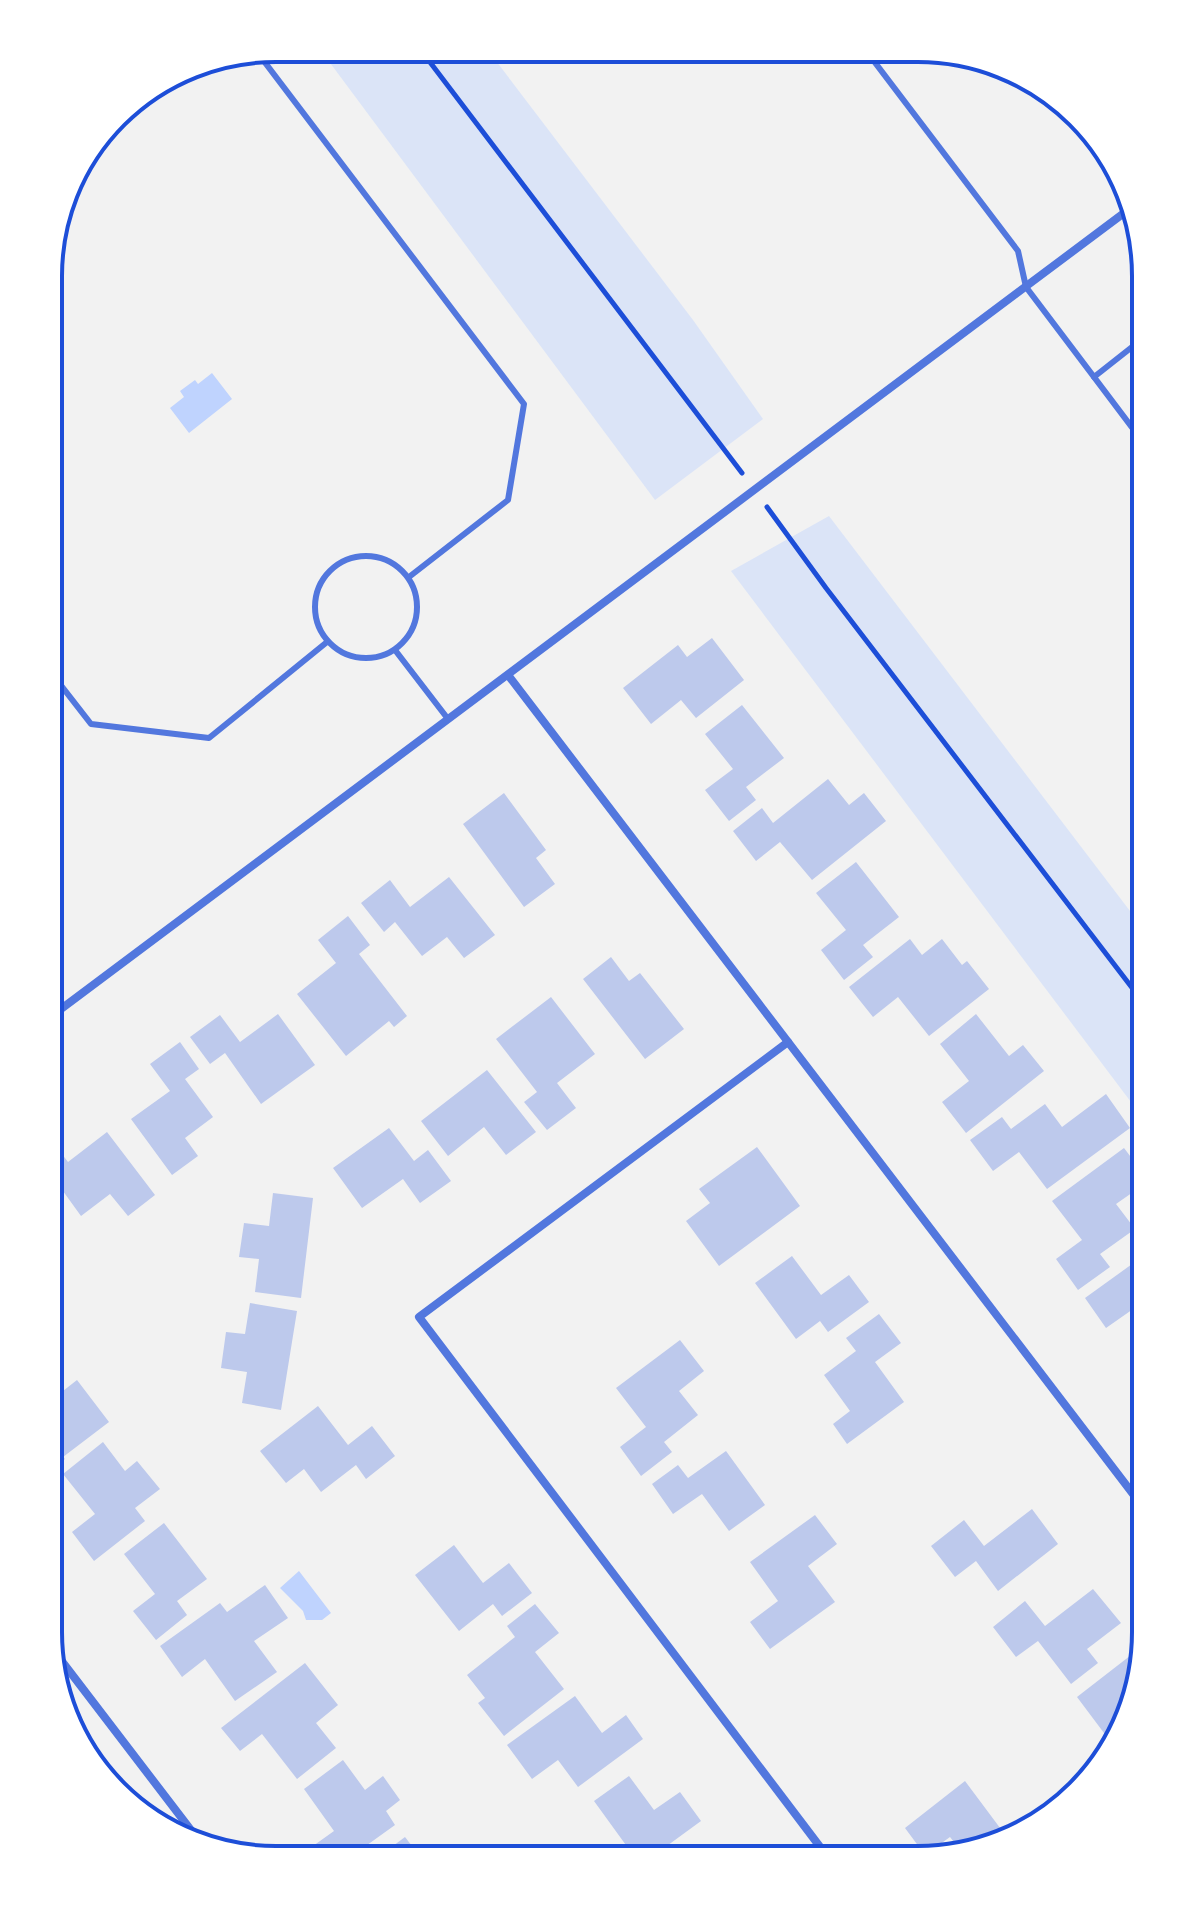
<svg xmlns="http://www.w3.org/2000/svg" width="1194" height="1908" font-family="'Exo 2',sans-serif">
<style>
.green{fill:#dbe4f7}
.water{fill:#bfd3fe}
.building{fill:#bdc9ec}
.lines{fill:none;stroke-linecap:round;stroke-linejoin:round}
.path{stroke:#1d4ed8;stroke-width:5}
.service{stroke:#5277de;stroke-width:6}
.minor{stroke:#5277de;stroke-width:8}
.rim{fill:none;stroke:#1d4ed8;stroke-width:4}
</style>
<rect width="100%" height="100%" fill="#f2f2f2"/>
<g class="green">
<path d="M319,48L487,49L693,320L763,419L655,500Z"/>
<path d="M829,516L1146,932V1122L731,571Z"/>
</g>
<g class="water">
<path d="M212,373L232,399L189,433L170,408L184,397L180,391L195,380L198,384Z"/>
<path d="M299,1571L331,1613L322,1620H306L303,1611L280,1588Z"/>
</g>
<g class="building">
<path d="M712,638L744,680L696,718L681,700L651,724L623,688L678,645L687,657Z"/>
<path d="M742,705L784,758L746,787L756,800L729,821L705,790L733,769L705,734Z"/>
<path d="M828,779L849,805L864,793L886,821L812,880L780,842L756,861L733,831L762,808L773,823Z"/>
<path d="M504,793L546,850L536,858L555,884L524,907L463,824Z"/>
<path d="M856,862L899,917L863,945L873,957L844,980L821,950L846,930L816,893Z"/>
<path d="M449,877L495,935L464,958L447,937L422,956L395,922L384,932L361,903L390,880L410,907Z"/>
<path d="M348,916L370,945L359,954L407,1016L394,1027L389,1021L346,1056L297,994L336,963L318,940Z"/>
<path d="M910,939L922,955L942,939L962,965L967,961L989,989L929,1036L898,997L873,1017L849,987Z"/>
<path d="M611,957L629,981L640,973L684,1029L645,1059L583,979Z"/>
<path d="M551,997L595,1054L557,1083L576,1108L547,1130L524,1102L537,1092L496,1039Z"/>
<path d="M278,1014L315,1065L261,1104L225,1053L210,1064L190,1037L220,1015L240,1042Z"/>
<path d="M976,1014L1009,1056L1023,1045L1044,1071L966,1133L942,1102L969,1081L940,1044Z"/>
<path d="M180,1042L199,1069L185,1079L213,1117L185,1138L198,1156L172,1175L131,1119L170,1091L150,1064Z"/>
<path d="M487,1070L536,1132L506,1155L484,1127L448,1156L421,1121Z"/>
<path d="M1106,1094L1130,1128L1047,1189L1019,1152L993,1171L970,1140L1002,1117L1011,1129L1045,1104L1062,1127Z"/>
<path d="M389,1128L414,1161L428,1150L451,1181L420,1203L403,1179L362,1208L333,1168Z"/>
<path d="M107,1132L155,1195L128,1216L110,1194L81,1216L55,1180L49,1185V1137L68,1162Z"/>
<path d="M757,1147L800,1206L719,1266L686,1221L710,1203L699,1189Z"/>
<path d="M1124,1148L1146,1177V1183L1116,1204L1135,1229L1100,1254L1110,1267L1078,1290L1056,1259L1082,1240L1052,1201Z"/>
<path d="M273,1193L313,1198L301,1298L255,1292L259,1259L239,1257L244,1223L269,1226Z"/>
<path d="M1146,1254V1320L1136,1307L1106,1328L1085,1298Z"/>
<path d="M792,1256L821,1295L849,1275L869,1302L828,1332L820,1321L796,1339L755,1283Z"/>
<path d="M250,1303L297,1311L281,1410L242,1403L247,1372L221,1368L226,1332L245,1334Z"/>
<path d="M879,1314L901,1343L875,1362L904,1402L847,1444L833,1424L850,1411L824,1375L856,1351L846,1338Z"/>
<path d="M680,1340L704,1371L679,1391L698,1415L664,1442L672,1452L641,1476L620,1447L646,1427L616,1388Z"/>
<path d="M48,1372L63,1391L77,1380L109,1422L63,1457L65,1459L48,1472Z"/>
<path d="M318,1406L348,1445L372,1426L395,1456L366,1479L356,1465L321,1492L304,1469L286,1483L260,1451Z"/>
<path d="M103,1442L125,1471L137,1461L160,1489L135,1508L145,1521L94,1561L72,1532L95,1514L63,1474Z"/>
<path d="M726,1451L765,1505L729,1531L702,1494L673,1514L652,1484L678,1465L688,1478Z"/>
<path d="M1032,1509L1058,1544L998,1591L976,1561L955,1577L931,1546L964,1520L984,1546Z"/>
<path d="M815,1515L837,1544L808,1566L835,1602L770,1649L750,1622L778,1601L750,1562Z"/>
<path d="M164,1523L207,1579L177,1601L187,1615L156,1640L133,1611L155,1594L124,1554Z"/>
<path d="M454,1545L483,1583L509,1563L532,1593L502,1616L493,1604L459,1631L415,1575Z"/>
<path d="M265,1585L288,1618L254,1641L277,1672L235,1701L205,1659L182,1677L160,1646L220,1603L227,1612Z"/>
<path d="M1093,1589L1121,1623L1087,1649L1098,1663L1071,1684L1038,1641L1016,1657L993,1627L1025,1601L1045,1626Z"/>
<path d="M535,1604L559,1633L535,1652L564,1689L504,1736L478,1703L485,1698L467,1675L515,1637L507,1626Z"/>
<path d="M1135,1652L1141,1659L1110,1741L1077,1697Z"/>
<path d="M305,1663L338,1705L316,1723L336,1748L297,1779L262,1734L240,1751L221,1728Z"/>
<path d="M575,1696L602,1733L626,1715L643,1739L578,1787L558,1760L532,1779L507,1745Z"/>
<path d="M343,1760L365,1790L383,1776L400,1800L386,1811L395,1825L349,1858H321L313,1846L334,1831L304,1789Z"/>
<path d="M629,1776L654,1810L680,1792L701,1821L649,1859H636L594,1801Z"/>
<path d="M965,1781L1009,1840L1005,1843L961,1851L950,1837L925,1855L905,1828Z"/>
<path d="M405,1837L422,1859L377,1858Z"/>
</g>
<g class="lines">
<g class="path">
<path d="M420,49L742,473"/>
<path d="M767,507L826,588L1146,1006"/>
</g>
<g class="service">
<path d="M257,52L524,404L508,500L409,577"/>
<path d="M867,52L1018,251L1026,287L1094,377L1146,336"/>
<path d="M1094,377L1146,446"/>
<circle cx="366" cy="607" r="51"/>
<path d="M395,650L448,719"/>
<path d="M49,670L91,724L209,738L327,642"/>
</g>
<g class="minor">
<path d="M508,675L1146,1511"/>
<path d="M49,1018L1132,207"/>
<path d="M788,1042L419,1317L830,1860"/>
<path d="M51,1647L197,1838"/>
</g>
</g>
<path d="M0 0H1194V1908H0ZM276 62H918A214 214 0 0 1 1132 276V1632A214 214 0 0 1 918 1846H276A214 214 0 0 1 62 1632V276A214 214 0 0 1 276 62Z" fill="#fff" fill-rule="evenodd"/>
<path class="rim" d="M276 62H918A214 214 0 0 1 1132 276V1632A214 214 0 0 1 918 1846H276A214 214 0 0 1 62 1632V276A214 214 0 0 1 276 62Z"/>
</svg>
